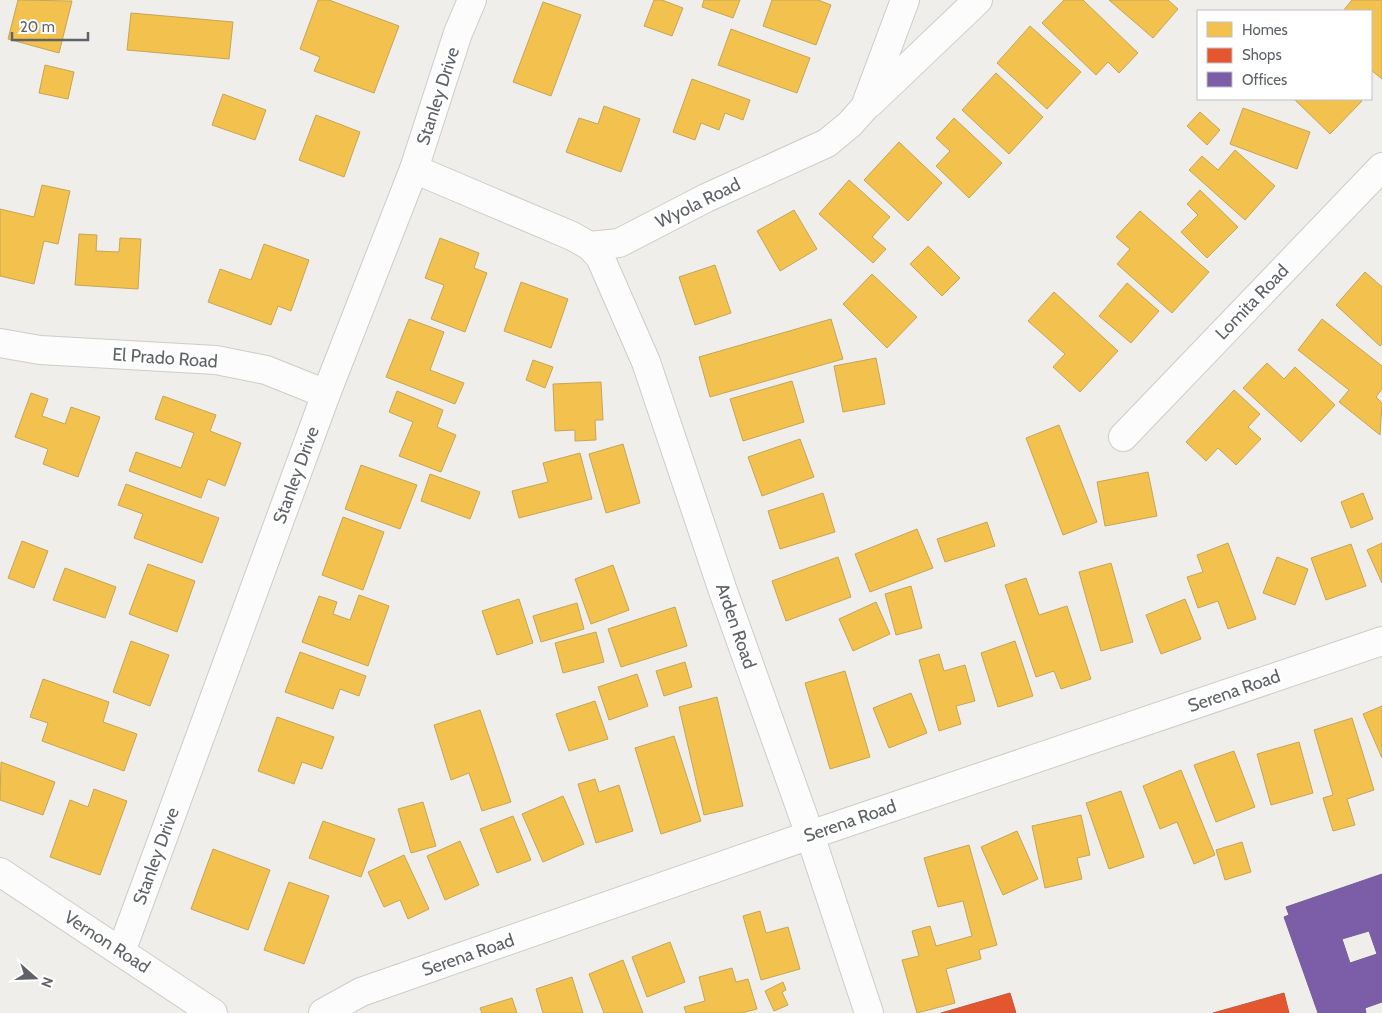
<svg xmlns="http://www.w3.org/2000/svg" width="1382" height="1013" font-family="Cabin,sans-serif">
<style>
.homes{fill:#f2c14e;stroke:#c6a556}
.shops{fill:#e4572e;stroke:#bc5b3f}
.offices{fill:#7b5ea7;stroke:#736094;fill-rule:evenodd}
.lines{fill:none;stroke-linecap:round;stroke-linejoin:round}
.minor-casing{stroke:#cbcccc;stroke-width:30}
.minor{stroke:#fdfcfc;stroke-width:28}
.labels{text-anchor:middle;stroke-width:5;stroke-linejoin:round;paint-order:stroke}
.street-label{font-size:18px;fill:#5f6368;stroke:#fff}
</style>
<rect width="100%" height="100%" fill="#efeeea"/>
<g class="homes">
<path d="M18,0L72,1L59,53L8,39Z"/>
<path d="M318,0H329L399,26L374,93L314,71L320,57L300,49Z"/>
<path d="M654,0H662L683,8L672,36L644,26Z"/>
<path d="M704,0H740L733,18L702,7Z"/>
<path d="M772,0H818L831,5L816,45L763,26Z"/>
<path d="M1064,0H1083L1138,53L1119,73L1108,62L1096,75L1042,23Z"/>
<path d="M1109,0H1168L1178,9L1153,38Z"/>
<path d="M1352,0H1382V79L1371,70V11H1343Z"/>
<path d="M543,2L581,15L551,96L513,82Z"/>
<path d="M131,13L233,22L229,59L127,50Z"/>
<path d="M1030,26L1081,72L1047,109L997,63Z"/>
<path d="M731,29L810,58L797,93L718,65Z"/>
<path d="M45,65L74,72L68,99L39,93Z"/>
<path d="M996,73L1043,117L1009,154L962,110Z"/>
<path d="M692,79L750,100L743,120L725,113L719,130L701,123L695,140L673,132Z"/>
<path d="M223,94L266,110L255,140L212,125Z"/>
<path d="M1294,99H1359L1362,101L1330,134Z"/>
<path d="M604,106L640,119L621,172L566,152L579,118L598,124Z"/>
<path d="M1243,108L1310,132L1297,169L1230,144Z"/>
<path d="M1200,112L1220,130L1207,145L1187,126Z"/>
<path d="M316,115L360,132L344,177L299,160Z"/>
<path d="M954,118L1002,163L969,198L936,166L950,151L936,138Z"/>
<path d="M899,142L942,183L908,221L864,180Z"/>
<path d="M1235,150L1275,186L1245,220L1189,170L1202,156L1218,170Z"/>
<path d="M849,180L890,217L872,237L886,249L873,263L819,214Z"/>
<path d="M42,185L70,191L58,244L44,241L34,284L0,276V209L34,217Z"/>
<path d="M1200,190L1238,227L1207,258L1181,232L1198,215L1187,204Z"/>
<path d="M794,210L817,249L780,271L757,231Z"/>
<path d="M1140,211L1209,272L1172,313L1117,264L1130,249L1116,237Z"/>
<path d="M79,234L97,235L96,251L119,252L120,238L141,239L138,289L75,285Z"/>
<path d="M440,238L479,253L474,268L487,273L465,332L431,319L444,285L425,278Z"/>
<path d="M264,244L309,260L291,311L278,306L271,325L208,302L220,269L251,280Z"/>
<path d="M928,246L960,278L942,296L910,264Z"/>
<path d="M715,265L731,313L695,325L679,277Z"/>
<path d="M1365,272L1382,287V344L1380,346L1336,305Z"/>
<path d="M872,274L917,317L887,348L843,304Z"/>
<path d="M521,282L568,299L551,348L504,331Z"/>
<path d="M1127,283L1159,311L1131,343L1099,316Z"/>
<path d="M1054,292L1118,351L1080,392L1053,367L1065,354L1028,321Z"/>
<path d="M409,319L444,332L430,370L464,383L455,404L386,377Z"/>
<path d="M831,319L843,359L710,397L699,357Z"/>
<path d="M1322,319L1382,366V389L1376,397L1382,403L1380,435L1339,402L1349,390L1298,350Z"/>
<path d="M876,358L885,404L843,412L834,366Z"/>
<path d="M533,360L553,367L545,388L526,380Z"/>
<path d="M1267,363L1284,379L1295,367L1335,405L1301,442L1243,388Z"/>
<path d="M792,381L804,422L743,441L730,399Z"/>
<path d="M601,382L603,420H595L596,440L575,441V430L555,431L553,384Z"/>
<path d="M1234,390L1260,414L1248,427L1261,439L1236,465L1218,448L1206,461L1186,442Z"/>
<path d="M397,391L443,410L437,427L456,435L441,472L399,456L413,422L389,412Z"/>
<path d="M31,393L48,399L42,416L65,424L71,407L100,417L78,477L43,464L48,449L15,437Z"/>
<path d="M163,396L216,415L210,431L241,443L225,486L208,479L201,498L129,471L136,452L181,468L194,433L155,419Z"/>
<path d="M1059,425L1097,522L1063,535L1026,438Z"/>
<path d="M800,439L814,477L762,496L748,457Z"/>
<path d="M623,444L640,503L606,513L589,454Z"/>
<path d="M580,453L592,499L519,518L512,491L548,482L543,463Z"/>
<path d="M361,465L417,485L400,529L345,509Z"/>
<path d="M1148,472L1157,516L1105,526L1097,482Z"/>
<path d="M430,474L480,492L470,519L421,501Z"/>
<path d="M126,484L219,518L202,563L134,538L143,514L118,505Z"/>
<path d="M823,493L835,532L780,549L768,511Z"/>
<path d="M1363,493L1373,519L1351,528L1341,502Z"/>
<path d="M343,517L384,532L363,590L322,575Z"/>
<path d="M987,522L995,546L945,562L937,539Z"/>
<path d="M917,529L933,568L870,592L855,554Z"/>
<path d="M22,541L48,551L34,588L8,578Z"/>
<path d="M1228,543L1256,619L1228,629L1218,601L1198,608L1187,577L1203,572L1197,555Z"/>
<path d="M1382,543V583L1367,550Z"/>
<path d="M1351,544L1366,586L1326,600L1311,558Z"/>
<path d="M838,557L851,597L786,621L772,581Z"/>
<path d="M1277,557L1308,569L1295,605L1263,593Z"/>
<path d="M1111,563L1133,642L1101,651L1079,572Z"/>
<path d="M148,564L195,581L177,632L129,614Z"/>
<path d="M613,565L629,610L591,624L575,579Z"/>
<path d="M65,568L116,587L105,618L53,600Z"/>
<path d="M1026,578L1039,615L1067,606L1091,679L1061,689L1054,671L1036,677L1005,585Z"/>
<path d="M911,586L922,628L896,635L885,594Z"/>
<path d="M359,595L389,606L368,666L302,642L319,596L337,602L333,614L350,620Z"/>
<path d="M519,599L533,643L497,655L482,611Z"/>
<path d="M1185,599L1201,639L1161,654L1146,615Z"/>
<path d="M876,602L890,634L853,651L839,619Z"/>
<path d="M577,603L584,629L541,642L533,616Z"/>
<path d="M675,607L687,646L621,667L608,629Z"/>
<path d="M596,632L604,662L563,673L555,643Z"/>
<path d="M131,641L169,655L150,706L113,692Z"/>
<path d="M1015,641L1033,696L998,707L981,653Z"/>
<path d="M300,652L366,676L359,696L340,689L333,709L285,692Z"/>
<path d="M939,654L944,671L965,665L975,701L956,706L961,724L939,731L919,660Z"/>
<path d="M685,662L692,687L664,696L656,671Z"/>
<path d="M845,671L870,757L830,769L805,683Z"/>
<path d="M637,674L648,706L609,720L598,687Z"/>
<path d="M43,679L109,702L103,722L137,734L124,771L42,741L48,723L30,717Z"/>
<path d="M911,693L927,733L889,748L873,708Z"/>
<path d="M717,697L743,806L704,815L679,707Z"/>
<path d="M595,701L608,739L569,751L556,714Z"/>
<path d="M1382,706V758L1363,714Z"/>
<path d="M480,710L511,802L482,811L469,773L451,780L434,725Z"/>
<path d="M277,717L334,737L322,769L302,762L294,784L258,771Z"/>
<path d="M1352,718L1374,790L1347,799L1355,825L1333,831L1323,798L1333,795L1314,730Z"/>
<path d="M674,736L701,821L661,834L635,748Z"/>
<path d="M1299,742L1313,793L1271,805L1257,754Z"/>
<path d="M1234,751L1255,807L1216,822L1194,765Z"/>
<path d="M1,762L55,782L43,815L0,800Z"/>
<path d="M1181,770L1215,855L1194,864L1177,822L1160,829L1143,786Z"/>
<path d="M595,779L599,792L619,785L633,831L596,843L578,784Z"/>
<path d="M94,789L127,801L100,875L50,857L70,800L88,807Z"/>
<path d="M1121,791L1144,857L1109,869L1086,803Z"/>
<path d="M563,796L584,844L543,862L522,814Z"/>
<path d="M423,802L436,846L411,853L398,809Z"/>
<path d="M1081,815L1090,855L1077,858L1082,879L1045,888L1032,826Z"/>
<path d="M513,816L531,860L497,873L480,829Z"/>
<path d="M323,821L375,839L361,877L309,858Z"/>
<path d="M1017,831L1038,879L1003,895L981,847Z"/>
<path d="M460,841L479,885L445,900L427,856Z"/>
<path d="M1242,842L1251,872L1225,880L1216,850Z"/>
<path d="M969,845L997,945L979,950L981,959L946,969L955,1003L917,1013L902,960L919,956L912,931L930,926L936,946L972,936L963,901L938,907L924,858Z"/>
<path d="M213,849L270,870L248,930L191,909Z"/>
<path d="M404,855L429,909L408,919L400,900L384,907L368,872Z"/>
<path d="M289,882L329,896L304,964L264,950Z"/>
<path d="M760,911L766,933L788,927L800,969L761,980L743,916Z"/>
<path d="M670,942L685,982L647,997L632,957Z"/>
<path d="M623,960L643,1013H604L589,974Z"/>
<path d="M732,968L736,982L748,979L757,1009L742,1013H686L684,1007L705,1001L699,977Z"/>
<path d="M572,977L583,1013H543L536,989Z"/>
<path d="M783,982L786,990L782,992L788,1005L774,1011L765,991Z"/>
<path d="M512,998L517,1013H482L480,1008Z"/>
</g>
<g class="shops">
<path d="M1010,993L1016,1013H941Z"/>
<path d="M1284,993L1289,1013H1213Z"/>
</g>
<path class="offices" d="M1382,874V1002L1365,1008L1366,1013H1318L1284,917L1289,915L1286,907ZM1369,931L1377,954L1350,963L1342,939Z"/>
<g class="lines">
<g class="minor-casing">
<g id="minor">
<path d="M870,103L978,0"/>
<path d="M414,169L572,236L590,246L619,243L706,198L827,143L850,124L865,107L905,0"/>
<path d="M590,246L600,257L646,362L723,591L810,835L869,1013"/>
<path d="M0,343L40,350L216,360L266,370L326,394"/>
<path d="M1123,437L1382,167"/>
<path d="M0,872L213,1013"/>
<path d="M121,952L326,394L414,169L458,33L472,0"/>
<path d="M323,1013L361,992L810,835L1382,641"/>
</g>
</g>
<use href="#minor" class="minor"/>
</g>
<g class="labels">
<g class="street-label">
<text transform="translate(438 96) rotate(-72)" y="6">Stanley Drive</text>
<text transform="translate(698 203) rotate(-26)" y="6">Wyola Road</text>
<text transform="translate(1252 302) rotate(-46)" y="6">Lomita Road</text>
<text transform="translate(165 358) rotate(4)" y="6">El Prado Road</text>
<text transform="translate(296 475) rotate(-70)" y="6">Stanley Drive</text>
<text transform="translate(736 626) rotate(71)" y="6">Arden Road</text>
<text transform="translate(1234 691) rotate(-19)" y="6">Serena Road</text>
<text transform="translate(850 821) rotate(-19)" y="6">Serena Road</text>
<text transform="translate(156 856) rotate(-70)" y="6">Stanley Drive</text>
<text transform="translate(107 942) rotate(33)" y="6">Vernon Road</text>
<text transform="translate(468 955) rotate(-19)" y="6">Serena Road</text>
</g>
</g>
<rect x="1197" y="10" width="175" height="90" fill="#ffffff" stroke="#bfc1c3"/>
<rect x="1207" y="22" width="25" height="15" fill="#f2c14e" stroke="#bfc1c3"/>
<text x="1242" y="35" font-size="15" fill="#5f6368">Homes</text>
<rect x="1207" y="48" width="25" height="15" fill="#e4572e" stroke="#bfc1c3"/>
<text x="1242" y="60" font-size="15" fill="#5f6368">Shops</text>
<rect x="1207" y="72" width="25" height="15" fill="#7b5ea7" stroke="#bfc1c3"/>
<text x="1242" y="85" font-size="15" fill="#5f6368">Offices</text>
<g transform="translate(35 978) rotate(110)" stroke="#ffffff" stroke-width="4" paint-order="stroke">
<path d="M0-4L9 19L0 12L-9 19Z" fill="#5f6368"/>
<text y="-8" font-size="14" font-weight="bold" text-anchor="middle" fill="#5f6368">N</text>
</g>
<path d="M12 32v8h76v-8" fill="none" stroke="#5f6368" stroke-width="2.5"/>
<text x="20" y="32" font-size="15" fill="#5f6368" stroke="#ffffff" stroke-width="4" paint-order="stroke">20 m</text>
</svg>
